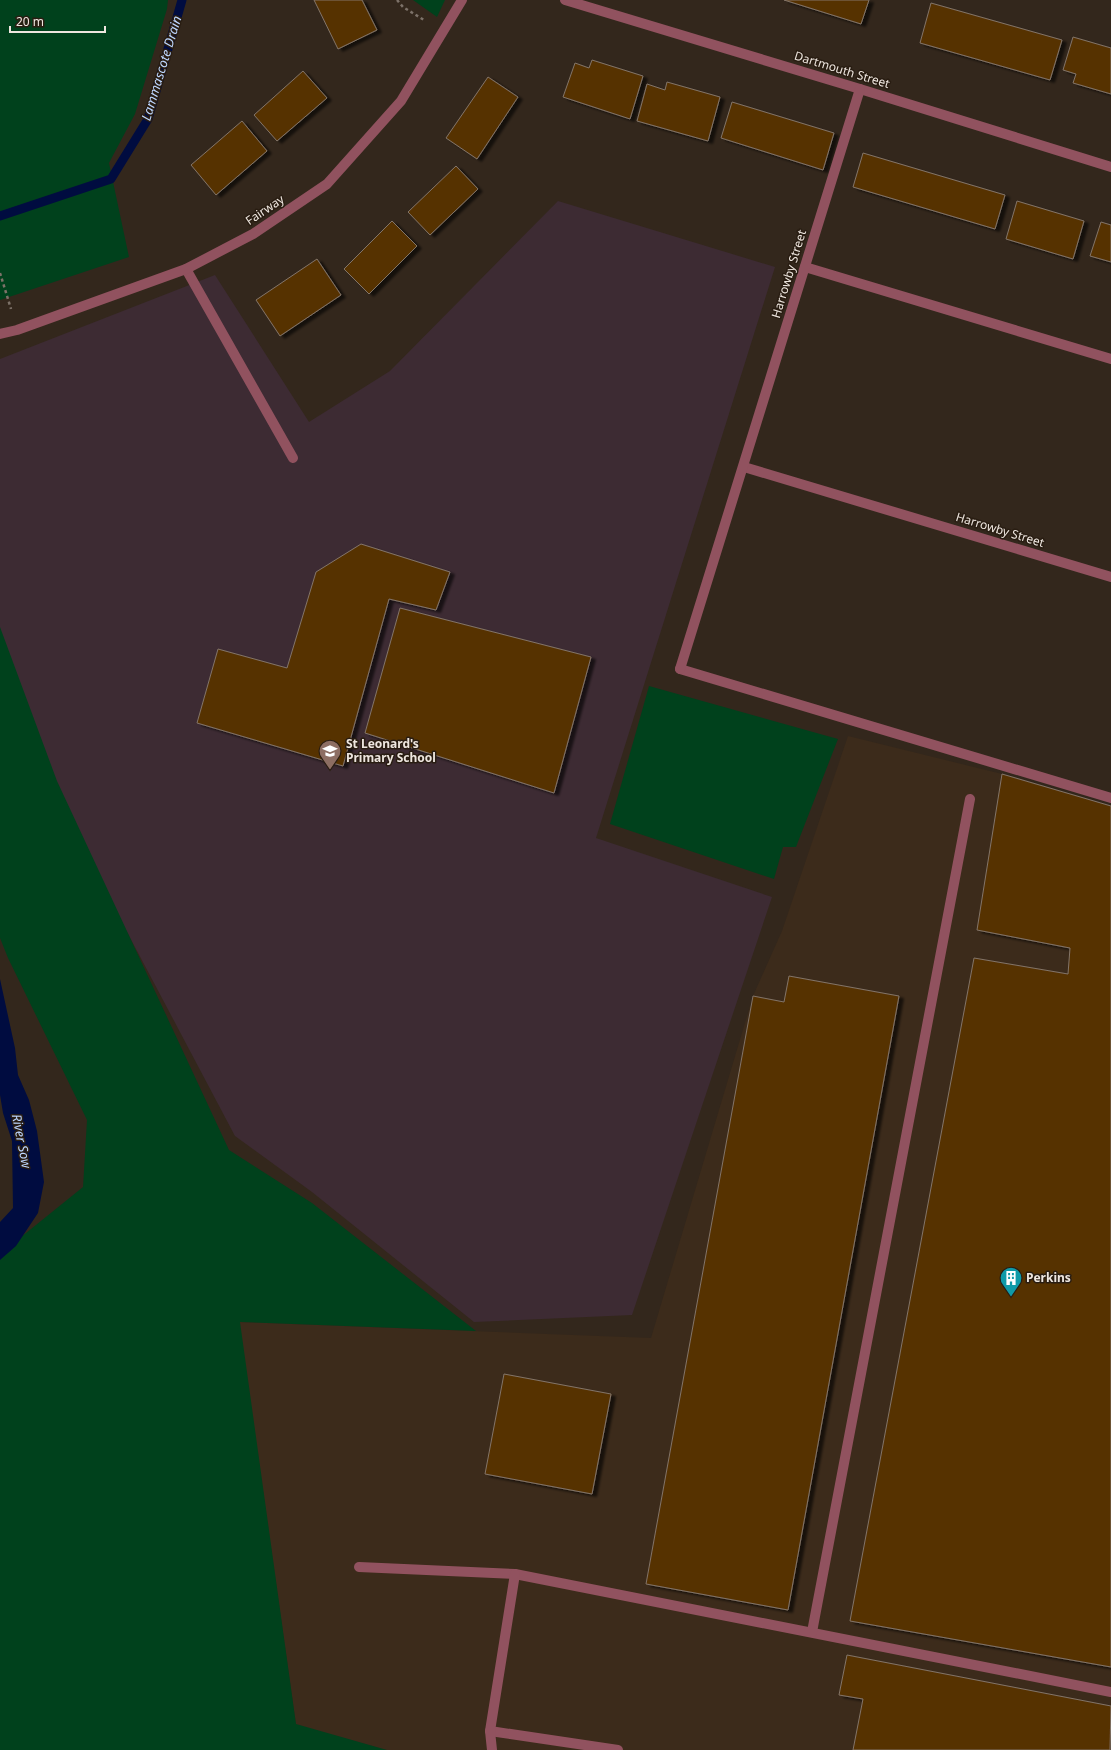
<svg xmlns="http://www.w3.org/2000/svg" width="1111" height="1750" font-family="'Noto Sans',sans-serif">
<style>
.built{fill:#3c2b1b}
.education{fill:#3d2b33}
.green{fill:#00411c}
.water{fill:#000c40}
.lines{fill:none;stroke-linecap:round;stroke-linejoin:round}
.stream{stroke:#000c40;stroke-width:9}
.building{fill:#573205;stroke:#837568;filter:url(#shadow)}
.path{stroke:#7d7269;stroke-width:2.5;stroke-dasharray:3 3;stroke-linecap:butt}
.service{stroke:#91525f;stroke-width:10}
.minor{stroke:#91525f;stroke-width:10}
.tertiary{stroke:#91525f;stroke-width:10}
.labels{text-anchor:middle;stroke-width:3;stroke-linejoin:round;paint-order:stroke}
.street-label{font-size:12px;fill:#eee6df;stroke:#291d12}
.poi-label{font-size:12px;font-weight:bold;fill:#eee6df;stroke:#291d12;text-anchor:start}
.water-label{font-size:13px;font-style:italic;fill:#bdd6ff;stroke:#291d12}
</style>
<defs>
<filter id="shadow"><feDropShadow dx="4.5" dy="2.5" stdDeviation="1" flood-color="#0009"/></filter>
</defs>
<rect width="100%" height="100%" fill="#33271c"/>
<path class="built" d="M848,736L1002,774L1111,806V1750H386L296,1725L239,1322L651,1338L753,996L782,931Z"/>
<path class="education" d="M558,201L775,267L596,838L772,897L632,1315L474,1322L312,1192L235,1136L54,794L0,641V359L215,275L309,422L390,371Z"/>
<g class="green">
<path d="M0,0H168L167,9L135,114L109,163L129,257L0,300Z"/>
<path d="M413,0H445L437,17Z"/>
<path d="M0,627L57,781L229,1150L312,1203L476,1331L240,1322L296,1724L387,1750H0V1254L83,1187L87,1120L8,958L0,938Z"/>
<path d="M649,686L838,739L796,847H783L774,879L610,824Z"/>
</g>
<path class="water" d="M0,979L15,1048L18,1075L29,1100L37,1131L44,1182L38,1213L16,1246L0,1260V1222L13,1208L12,1141L3,1113L0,1095Z"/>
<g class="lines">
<path class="stream" d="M0,216L111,179L148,119L182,0"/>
</g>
<g class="building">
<path d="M314,0H362L377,30L338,49Z"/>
<path d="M784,0H869L861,24Z"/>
<path d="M931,3L1062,40L1050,80L920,43Z"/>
<path d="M1073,37L1111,48V94L1073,83L1076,74L1063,70Z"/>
<path d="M592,60L643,76L630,119L563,97L575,63L589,68Z"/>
<path d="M303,71L327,98L277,141L254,115Z"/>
<path d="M488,77L518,97L477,159L446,138Z"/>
<path d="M667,82L720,97L708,141L637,121L647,84L665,90Z"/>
<path d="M732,102L834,133L823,170L721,138Z"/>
<path d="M242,121L267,151L216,195L191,165Z"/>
<path d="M863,153L1005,195L995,229L853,187Z"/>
<path d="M456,166L478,189L430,235L408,212Z"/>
<path d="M1017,201L1084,221L1073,259L1006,239Z"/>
<path d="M392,221L417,246L369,294L344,269Z"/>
<path d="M1101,222L1111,225V262L1090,256Z"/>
<path d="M317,259L341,295L280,336L256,300Z"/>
<path d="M361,544L450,572L436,610L389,599L343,766L197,723L218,649L287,668L316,572Z"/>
<path d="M400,608L591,657L554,793L365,733Z"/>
<path d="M1002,774L1111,806V1667L850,1621L974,958L1068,974L1070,948L977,930Z"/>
<path d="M789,976L899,996L788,1610L646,1584L753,996L784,1002Z"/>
<path d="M504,1374L611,1394L592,1494L485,1474Z"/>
<path d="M847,1655L1111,1706L1110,1750H853L863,1699L839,1695Z"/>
</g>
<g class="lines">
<g class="path">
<path d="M397,0L403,7L424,20"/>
<path d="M0,273L11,309"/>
</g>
<g class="service">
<path d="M805,267L1111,359"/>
<path d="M186,269L293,458"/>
<path d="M680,669L1111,798"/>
<path d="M359,1567L515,1574L1111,1692"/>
<path d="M812,1632L970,799"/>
<path d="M490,1731L618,1750"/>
<path d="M492,1750L490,1731L515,1574"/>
</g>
<g class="minor">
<path d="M565,0L860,89L1111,167"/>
<path d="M744,467L1111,577"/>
<path d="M680,669L860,89"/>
</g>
<path class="tertiary" d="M0,334L17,330L186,269L253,234L327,184L401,101L462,0"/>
</g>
<defs>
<g id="school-pin" transform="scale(1.15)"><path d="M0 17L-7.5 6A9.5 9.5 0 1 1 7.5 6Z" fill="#8d6e63" stroke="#291d12"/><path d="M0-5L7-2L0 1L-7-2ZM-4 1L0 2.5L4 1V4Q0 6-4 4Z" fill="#fff"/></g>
<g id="building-pin" transform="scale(1.15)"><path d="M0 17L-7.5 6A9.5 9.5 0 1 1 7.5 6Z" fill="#0f9aa8" stroke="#291d12"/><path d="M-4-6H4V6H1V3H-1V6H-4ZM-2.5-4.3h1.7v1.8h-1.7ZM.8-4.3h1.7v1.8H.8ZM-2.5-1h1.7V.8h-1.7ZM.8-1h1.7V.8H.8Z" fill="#fff"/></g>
</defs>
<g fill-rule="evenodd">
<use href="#school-pin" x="330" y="751"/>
<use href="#building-pin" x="1011" y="1278"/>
</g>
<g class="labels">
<g class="street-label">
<text transform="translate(842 70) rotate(17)" y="4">Dartmouth Street</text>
<text transform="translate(265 210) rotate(-34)" y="4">Fairway</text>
<text transform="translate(789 274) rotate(-73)" y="4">Harrowby Street</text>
<text transform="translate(1000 530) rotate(17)" y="4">Harrowby Street</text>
</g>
<g class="poi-label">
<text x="346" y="748">St Leonard's<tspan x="346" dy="14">Primary School</tspan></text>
<text x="1026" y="1282">Perkins</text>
</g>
<g class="water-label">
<text transform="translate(161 68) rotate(-73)" y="5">Lammascote Drain</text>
<text transform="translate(22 1141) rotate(79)" y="5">River Sow</text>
</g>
</g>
<path d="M10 26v6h95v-6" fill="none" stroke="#eee6df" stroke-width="2"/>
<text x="16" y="26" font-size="12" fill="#eee6df" stroke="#291d12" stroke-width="3" paint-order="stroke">20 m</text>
</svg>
